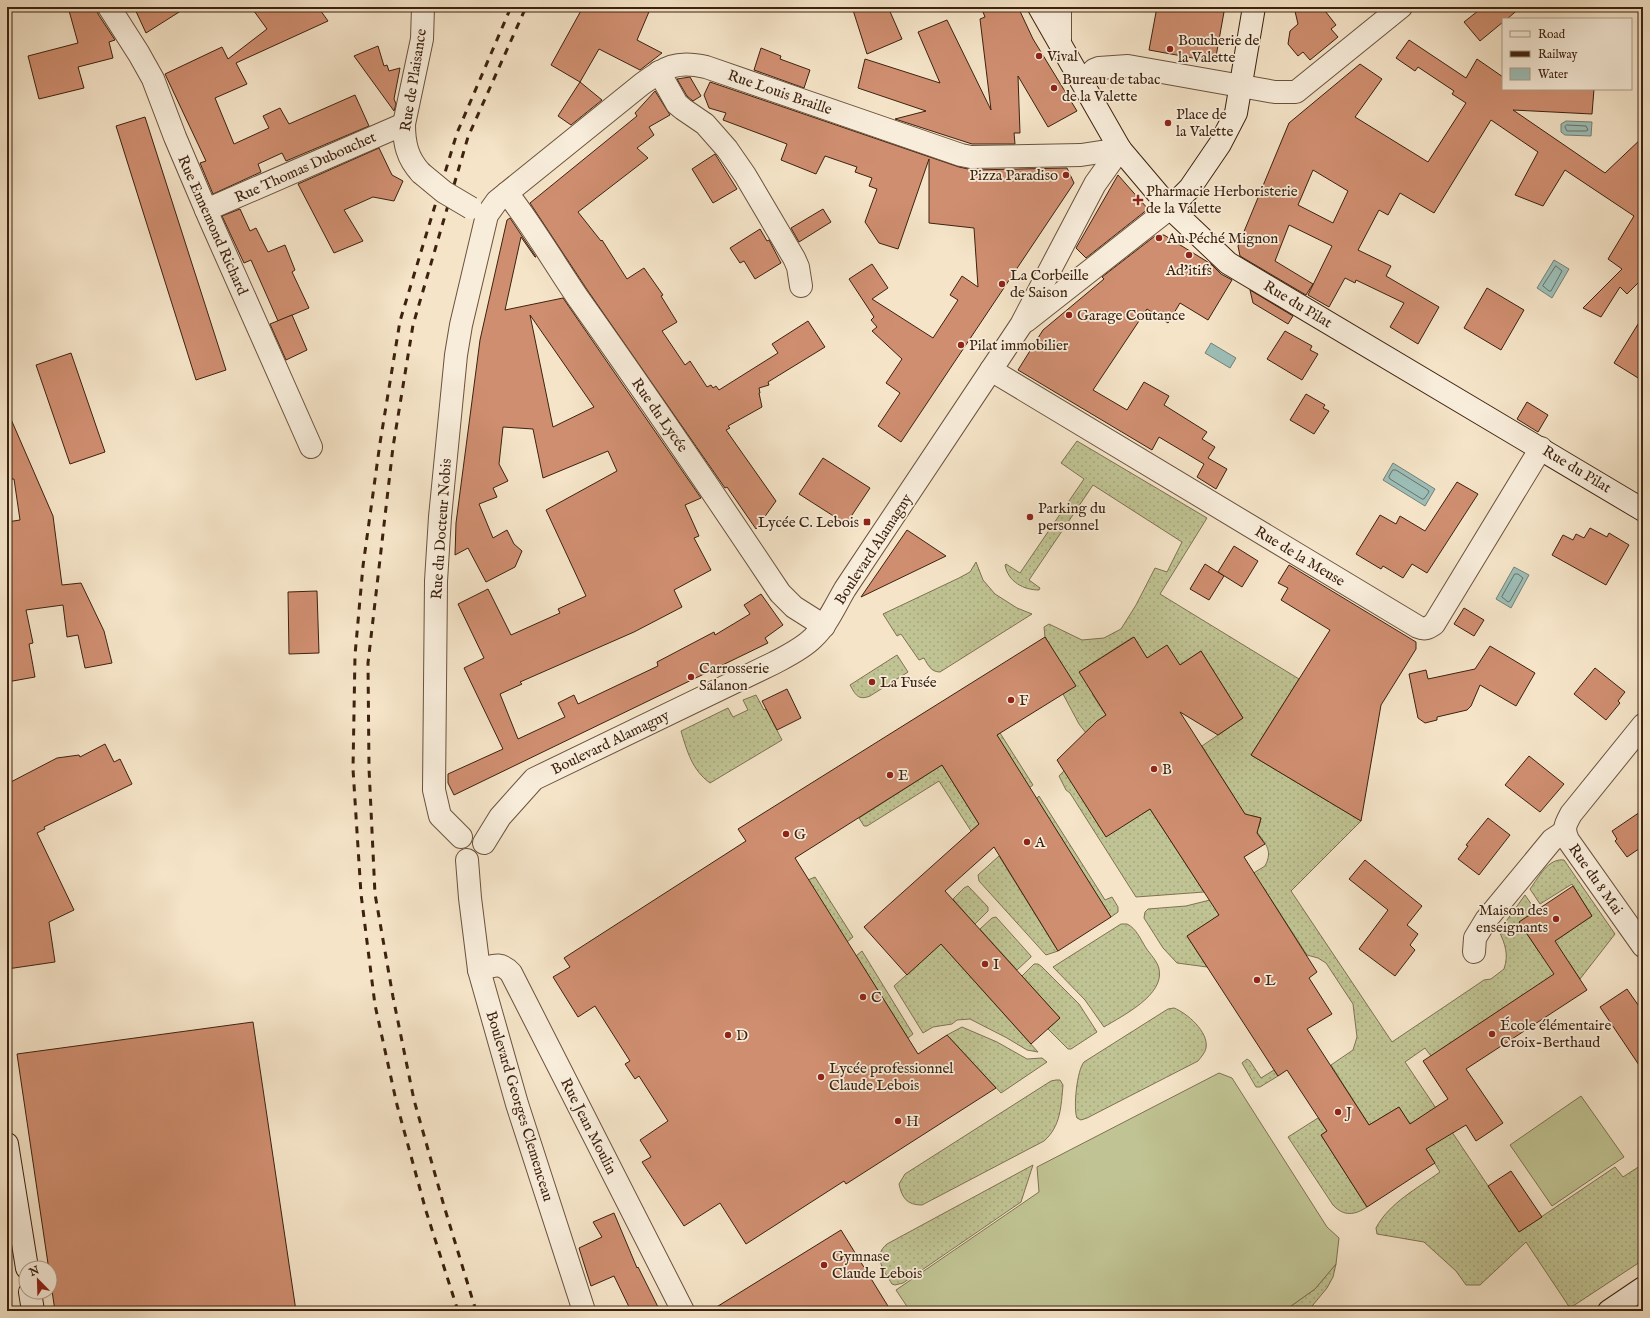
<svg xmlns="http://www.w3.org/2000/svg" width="1650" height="1318" font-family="'IM FELL English',serif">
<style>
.grass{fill:url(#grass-dots);stroke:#7e7251}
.pitch{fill:#c0c393;stroke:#7e7251}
.water{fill:#9cbeb7;stroke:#768074}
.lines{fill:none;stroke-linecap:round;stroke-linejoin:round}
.shore{stroke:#6c7063;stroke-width:1}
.building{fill:#cf8e70;stroke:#3d220f;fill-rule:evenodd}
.street-casing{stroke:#6b523d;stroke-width:24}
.secondary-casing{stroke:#3d220f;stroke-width:24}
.street{stroke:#f8eddb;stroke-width:22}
.secondary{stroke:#f8eddb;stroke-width:22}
.rail{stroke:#3d220f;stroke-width:3;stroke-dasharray:7 7;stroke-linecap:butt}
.street-bridge-casing{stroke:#6b523d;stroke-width:24;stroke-linecap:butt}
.street-bridge{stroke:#f8eddb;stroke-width:22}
.poi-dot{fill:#8f2418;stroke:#f8eddb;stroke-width:1.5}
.labels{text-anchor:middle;stroke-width:3.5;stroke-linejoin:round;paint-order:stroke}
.poi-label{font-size:15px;fill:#3d220f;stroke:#f8eddb;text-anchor:start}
.street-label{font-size:15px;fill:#3d220f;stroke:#f8eddb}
</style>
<defs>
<pattern id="grass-dots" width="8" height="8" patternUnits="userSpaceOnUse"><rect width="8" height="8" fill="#c0c393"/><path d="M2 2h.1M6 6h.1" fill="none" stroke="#a6a77e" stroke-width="1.8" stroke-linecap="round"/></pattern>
</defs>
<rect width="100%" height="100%" fill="#f5e4c8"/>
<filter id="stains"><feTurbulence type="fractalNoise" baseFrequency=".005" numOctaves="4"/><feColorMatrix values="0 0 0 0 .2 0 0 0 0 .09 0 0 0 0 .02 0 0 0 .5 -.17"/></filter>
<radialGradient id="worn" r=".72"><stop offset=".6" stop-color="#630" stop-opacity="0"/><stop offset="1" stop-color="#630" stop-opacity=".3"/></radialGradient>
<g class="grass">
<path d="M1077,441L1207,518L1160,594L1299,679L1251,755L1361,821L1291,891L1392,1042L1484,980L1491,979L1504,969C1509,954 1505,944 1499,931L1525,895L1536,911L1519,922L1539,952L1592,916L1572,884L1540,904L1530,889C1539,877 1548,858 1564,860L1615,934L1580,979L1570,964L1431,1056L1425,1048L1405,1062L1519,1232L1615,1167L1623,1177L1643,1164V1260L1570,1308L1526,1242L1480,1285H1466L1456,1271L1424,1242L1377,1234L1376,1228C1389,1203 1418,1188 1440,1172L1426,1149L1437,1142L1421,1117L1410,1124L1399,1107L1369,1125L1331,1065L1353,1050L1357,1037L1353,1004L1326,963L1318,958L1307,955L1263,887L1187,936L1207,967L1177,963L1163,948L1144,918L1145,912L1148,909L1186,906L1210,900L1265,866C1274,849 1264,843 1255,829L1259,827L1261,818L1253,816L1248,819L1202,746L1243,718L1201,651L1180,665L1147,658L1133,637L1088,666L1102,688L1092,694L1106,715L1086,733L1079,724L1063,694L1075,686L1045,637L1044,627L1049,624L1082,640L1104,638L1121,629L1136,605L1155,568L1167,572L1182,542L1093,485L1029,580L1040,588L1039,590C1024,590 1008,582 1005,565L1006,564L1020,573L1084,479L1061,463Z"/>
<path d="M976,562L983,580L995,594L1017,608L1032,614L940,672C931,672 928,665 924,658L919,660L901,634L897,636L883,614L959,578L970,572Z"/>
<path d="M897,655L908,672L870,696C858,701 855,694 850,685Z"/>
<path d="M756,695L764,710L766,709L782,740L710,783C692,770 687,751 681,731L728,708L733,717L748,710L743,700Z"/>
<path d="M1000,733L1033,785L1029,788L997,736Z"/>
<path d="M1100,734L1091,784L1078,792L1106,836L1150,809L1204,892L1136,897L1070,793L1066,790L1059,776Z"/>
<path d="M942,765L979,824L971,831L939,781L867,826H864L859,818Z"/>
<path d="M1039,796L1105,900L1112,897L1118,907V912L1111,917L1036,799Z"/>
<path d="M999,856L1058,951L1046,955L979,881L978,875Z"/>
<path d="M815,877L853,937L847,942L808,880Z"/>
<path d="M968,886L988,907V911L975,924L953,899L964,888Z"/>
<path d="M996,917L1031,956V957L1017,970L980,929L992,918Z"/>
<path d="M1121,924H1127C1136,928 1141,940 1146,948C1150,954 1158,962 1159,969C1165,995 1122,1016 1104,1027L1085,1000L1053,967Z"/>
<path d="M941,944L1038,1052L1027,1050L1007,1038L970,1019L957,1020L952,1024L933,1027L923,1033L894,986Z"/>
<path d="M862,951L913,1034L908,1038L856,956Z"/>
<path d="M1034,964H1038L1041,966L1079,1004L1097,1032L1071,1049H1068L1048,1029L1060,1018L1022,976Z"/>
<path d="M1174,1008C1187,1013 1209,1032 1206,1048C1205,1053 1201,1057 1198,1061L1087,1118L1081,1120L1077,1118C1073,1108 1077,1070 1084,1062L1160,1014L1168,1009Z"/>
<path d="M962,1027L997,1042L1027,1059L1042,1058L1047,1062L1001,1093L947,1035Z"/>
<path d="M1247,1059L1250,1061L1261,1078L1274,1070L1278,1076L1260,1087H1256L1242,1063Z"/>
<path d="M1056,1080H1060L1063,1085C1061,1106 1061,1126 1044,1141L922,1205C907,1205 902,1198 899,1184L905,1174L1051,1081Z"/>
<path d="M1318,1118L1327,1131L1321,1135L1367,1207C1355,1215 1344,1217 1333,1205L1288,1137Z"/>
<path d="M1033,1165L1021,1202L903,1283L895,1285L892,1284C884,1271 872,1256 887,1244Z"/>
<path d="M1336,1264L1333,1277L1327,1288L1308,1311H1284L1315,1289Z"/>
</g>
<g class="pitch">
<path d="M1219,1073L1232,1078L1327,1227L1339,1238L1336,1264L1315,1289L1284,1311H910L896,1290L1039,1192L1037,1167Z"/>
<path d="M1581,1096L1624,1157L1552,1206L1510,1145Z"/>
</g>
<g class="water">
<path d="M1566,121L1592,122L1591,136L1565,135L1561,132V124Z"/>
<path d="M1554,260L1569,269L1552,298L1537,288Z"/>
<path d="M1211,343L1236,358L1230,368L1205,353Z"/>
<path d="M1393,463L1435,489L1425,506L1383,480Z"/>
<path d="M1514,567L1529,575L1511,608L1496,599Z"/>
</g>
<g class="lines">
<g class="shore">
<path d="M1567,125L1586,126L1588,130L1586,131H1567L1565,127Z"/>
<path d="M1556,266L1562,271L1551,291H1549L1543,286Z"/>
<path d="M1393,470H1396L1428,490L1429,492L1424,499H1422L1390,479L1389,477Z"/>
<path d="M1515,574H1518L1523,578L1510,601L1508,602L1502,597Z"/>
</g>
</g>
<g class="building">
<path d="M68,7H97L98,14L115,40L109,42L113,58L78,67L84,88L39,99L28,56L78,43Z"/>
<path d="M134,7H187L146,33Z"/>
<path d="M251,7H318L328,21L236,63L247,84L215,98L234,144L269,128L263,116L280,108L289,124L355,95L369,126L286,161L282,153L258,164L261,172L213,194L200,163L206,161L165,74L222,47L228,59L267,29Z"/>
<path d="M583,7H651L637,40L662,53L640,70L599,49L580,82L551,65Z"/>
<path d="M852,7H888L902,39L867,54Z"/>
<path d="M981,7H1018L1033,39L1077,111L1048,127L1018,76L1020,133H1014L1015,144H972L895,119L926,111L858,88L865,59L940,83L918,32L947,20L991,110L980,19L985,17Z"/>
<path d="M1157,7H1201L1224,12L1215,62L1149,50Z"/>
<path d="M1294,7H1322L1336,25L1331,29L1338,37L1310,60L1303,52L1298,56L1288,44L1290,31L1298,24Z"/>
<path d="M1483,7H1521L1507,19H1503V22L1480,41L1464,22Z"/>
<path d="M1409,40L1466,78L1477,59L1503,77V89H1594L1592,114L1513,110L1605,173L1643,137V283L1640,281L1627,294L1620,287L1601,317L1583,308L1622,269L1608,259L1634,216L1565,170L1543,206L1515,195L1538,152L1491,120L1434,213L1400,193L1388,215L1379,210L1358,250L1391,266L1386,276L1439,307L1418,344L1390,327L1404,303L1356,280L1355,283L1345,278L1329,307L1308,295L1332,246L1289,225L1275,261L1313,284L1306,295L1240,256L1238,246L1289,123L1360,64L1382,79L1355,117L1428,162L1466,103L1452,94L1454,91L1418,67L1415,71L1396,58ZM1313,170L1348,191L1333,223L1298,205Z"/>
<path d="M378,46L384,66L387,65L389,71L400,68L394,99L396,104L394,111L354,56Z"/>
<path d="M761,48L781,56L780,59L810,70L804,88L754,70Z"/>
<path d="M690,77L701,96L693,101L687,96L677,79Z"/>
<path d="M580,82L602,100L571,125L558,116Z"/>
<path d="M710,82L959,167L973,170L1067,168L1074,183L901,442L878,426L900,393L886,383L902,359L872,331L877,327L871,320L874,317L849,279L872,264L888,288L872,299L933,338L958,300L950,295L962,276L978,287L974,228L929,223V159L898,249L879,243L865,222L877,189L869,186L872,178L855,172L857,167L825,156L816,174L781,160L787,144L723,120L726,113L709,108L704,95Z"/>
<path d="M655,91L670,115L649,127L654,135L637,148L648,158L578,212L601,241L602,240L627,279L644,268L663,295L661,296L677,322L662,331L685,365L690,361L707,387L711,385L713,388L716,386L719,390L778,353L772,344L808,321L825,347L768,382L769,385L759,388L760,393H759L762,407L728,426L730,428L726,430L776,501L756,529L727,487L725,488L588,291L530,203L637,116L635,113Z"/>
<path d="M145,117L226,370L196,380L116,126Z"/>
<path d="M379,148L392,175L403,181L394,201L373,197L344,210L363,241L334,253L298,184Z"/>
<path d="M715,154L737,189L713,203L692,169Z"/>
<path d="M1118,175L1148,209L1086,258L1076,248Z"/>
<path d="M240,209L250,231L256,228L268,252L285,245L295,270L292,272L309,308L278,321L251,260L244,263L222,216Z"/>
<path d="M823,209L831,222L799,242L791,228Z"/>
<path d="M510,218L536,257H535L521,237L505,310L563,298L701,498L685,505L699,536L694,538L711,570L674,590L682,607L634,632L520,682L522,684L500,694L518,739L565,717L558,703L574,695L578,704L658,666L657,662L714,632L715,635L750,614L744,605L761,594L783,625L765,638L768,643L454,795L448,783V774L503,749L464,668L484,658L458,604L488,589L511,635L560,613L558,609L586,596L546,510L617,471L608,451L543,478L533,429L503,427L499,464L508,481L493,488L497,497L479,504L493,538L507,530L514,544L522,551L515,567L486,582L468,548L455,555L456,523L480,340L507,220ZM530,315L594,407L553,427Z"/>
<path d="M760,229L767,241L769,240L781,263L755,279L744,261L740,263L730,248Z"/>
<path d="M1164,235L1211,264L1221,274L1232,280L1208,320L1180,303L1168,323L1147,309L1093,390L1127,410L1144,382L1169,396L1164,405L1207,432L1202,439L1215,447L1208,458L1227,469L1216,489L1197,477L1204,464L1159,437L1152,450L1018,370L1043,330L1104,279L1102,277L1155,236Z"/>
<path d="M1487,288L1524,310L1501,350L1464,328Z"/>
<path d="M1250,290L1293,316L1288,324L1253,303Z"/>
<path d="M292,315L307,350L286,360L270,324Z"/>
<path d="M1643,316V381L1614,363Z"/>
<path d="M1285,331L1312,346L1310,350L1318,354L1302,380L1267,359Z"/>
<path d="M71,353L105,452L70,464L36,365Z"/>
<path d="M1306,394L1325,405L1323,408L1329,411L1314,434L1290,420Z"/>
<path d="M1527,402L1548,415L1538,432L1517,419Z"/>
<path d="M7,410L53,516L62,585L81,583L104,631L112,663L85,668L78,635L67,637L63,605L26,610L33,643L29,644L35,677L7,682V522L20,520L14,479H9L7,467Z"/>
<path d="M823,458L870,488L846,524L799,494Z"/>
<path d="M1457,482L1478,494L1427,573L1412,564L1403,578L1383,566L1381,569L1356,554L1380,515L1396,524L1400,516L1425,531Z"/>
<path d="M1590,528L1607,537L1609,533L1629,545L1606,585L1552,555L1563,535L1573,540L1576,534L1584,538Z"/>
<path d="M907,530L946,556L861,597Z"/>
<path d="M1234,546L1258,561L1242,587L1218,572Z"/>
<path d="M1205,564L1224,576L1209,600L1190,589Z"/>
<path d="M1289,565L1416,642V649L1381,705L1361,821L1251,755L1330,630L1281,600L1288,588L1278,583Z"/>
<path d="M317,591L319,653L289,654L288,592Z"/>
<path d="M1464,608L1484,620L1474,636L1454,624Z"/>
<path d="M1045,637L1076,686L997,735L1111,917L1058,951L994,847L945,891L1060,1018L1031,1044L941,944L907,975L864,927L979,824L942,765L795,858L918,1054L947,1035L996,1088L846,1184L844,1181L746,1244L720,1203L684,1226L642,1162L651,1157L640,1140L668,1121L639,1076L635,1079L625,1064L630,1061L595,1006L578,1017L553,977L570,967L564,958L746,841L738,829Z"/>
<path d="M1134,637L1147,658L1167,645L1180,665L1201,651L1243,718L1218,735L1180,712L1245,814L1261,818L1257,833L1265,844L1244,857L1317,972L1309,978L1332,1014L1307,1029L1369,1125L1399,1107L1410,1124L1448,1099L1423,1061L1554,974L1519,922L1573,886L1592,916L1555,941L1587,990L1466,1069L1503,1123L1476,1141L1466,1125L1426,1149L1435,1163L1367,1207L1321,1135L1327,1131L1287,1070L1278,1076L1187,936L1219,915L1150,809L1106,837L1057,760L1097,721L1106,715L1079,672Z"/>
<path d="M1490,646L1535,673L1516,706L1480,685L1471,706L1467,710L1437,717V720L1425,723L1418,718L1409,674L1426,670L1428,679L1475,669Z"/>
<path d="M1595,668L1625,692L1618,701L1620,703L1606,720L1574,694Z"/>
<path d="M787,689L801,718L777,730L762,701Z"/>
<path d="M105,744L114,762L120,759L132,784L44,827L45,829L37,833L74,910L49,922L55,962L7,969V784L57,758L79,755L80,757Z"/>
<path d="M1529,756L1564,784L1540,812L1505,785Z"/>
<path d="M1643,810V846L1627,857L1615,841L1617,839L1612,831Z"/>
<path d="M1488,818L1510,835L1479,875L1458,859L1468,846L1466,845Z"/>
<path d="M1365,860L1422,906L1407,925L1418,934L1410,945L1415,950L1395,976L1359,949L1388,910L1349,879Z"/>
<path d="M1627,989L1643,1012V1071L1600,1007Z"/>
<path d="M253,1022L296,1311H55L17,1054Z"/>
<path d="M1511,1171L1542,1217L1519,1232L1488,1186Z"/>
<path d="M614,1213L637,1268L638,1267L660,1311H631L614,1276L591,1286L579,1248L602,1237L593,1222Z"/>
<path d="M841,1230L891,1311H710Z"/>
</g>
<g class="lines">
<g class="street-casing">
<g id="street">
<path d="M109,7L139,54L153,79L175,137L209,217L311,447"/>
<path d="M1060,7V42"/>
<path d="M659,72L677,104L683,109L705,124L727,149L745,175L794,258L798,267L801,286"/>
<path d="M1082,81L1094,70L1099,68L1128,66L1275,92H1296L1401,7"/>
<path d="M421,173C407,158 404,143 404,124L422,39L423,7"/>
<path d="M507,193C533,226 554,263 578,298C647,395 714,494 780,593L794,607L824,626"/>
<path d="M206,210L404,124"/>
<path d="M1026,321L1170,208"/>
<path d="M991,370L1418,627C1425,630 1428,628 1434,624L1541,448"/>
<path d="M1643,725L1571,814C1565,825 1563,828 1568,840L1643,946"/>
<path d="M461,837L440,816L434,790L436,581L440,517L456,355L461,325L487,215L497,201L642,84C666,67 676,60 706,67L961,155L971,157L1081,155L1120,149"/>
<path d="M484,843L500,817L534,779L774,663C787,656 802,649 813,638C827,625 835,606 845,589L1021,325L1095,184L1120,149"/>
<path d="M467,860L470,898L479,970L517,1104L584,1311"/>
<path d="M1474,952L1475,938L1486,920L1552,840L1564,832"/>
<path d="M479,970C493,966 500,961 511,973L683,1311"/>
</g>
</g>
<g class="secondary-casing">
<g id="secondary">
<path d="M1039,7L1120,149L1170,208L1228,263L1643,510"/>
<path d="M1170,208L1190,188L1220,144L1236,113L1254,7"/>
<path d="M7,1144L27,1268"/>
<path d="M30,1292L33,1311"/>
<path d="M1609,1311L1643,1288"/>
</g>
</g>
<use href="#street" class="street"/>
<use href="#secondary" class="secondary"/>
<g class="rail">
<path d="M458,1311L426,1211L397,1105L375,1005L361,894L353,769L355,655L363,566L380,443L400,321L457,133L511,7"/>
<path d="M476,1311L444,1206L414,1100L393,997L375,894L369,768L368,663L393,447L413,325L468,137L526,7"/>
</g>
<g class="street-bridge-casing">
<path id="street-bridge" d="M421,173L444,192L471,208"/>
</g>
<use href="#street-bridge" class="street-bridge"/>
</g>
<g class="poi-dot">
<circle cx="1170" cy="49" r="4"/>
<circle cx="1039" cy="56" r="4"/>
<circle cx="1054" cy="88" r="4"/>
<circle cx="1168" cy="123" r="4"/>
<circle cx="1066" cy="175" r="4"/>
<path d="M1136 194h4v4h4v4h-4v4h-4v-4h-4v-4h4z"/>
<circle cx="1159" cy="238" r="4"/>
<circle cx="1189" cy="255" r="4"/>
<circle cx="1002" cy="284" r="4"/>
<circle cx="1069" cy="315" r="4"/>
<circle cx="961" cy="345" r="4"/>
<circle cx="1030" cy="517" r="4"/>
<rect x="863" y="518" width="8" height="8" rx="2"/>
<circle cx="691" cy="677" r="4"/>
<circle cx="872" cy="682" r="4"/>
<circle cx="1011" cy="700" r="4"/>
<circle cx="1154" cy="769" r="4"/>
<circle cx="890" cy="775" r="4"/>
<circle cx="786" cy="834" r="4"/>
<circle cx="1027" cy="842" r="4"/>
<circle cx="1556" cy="919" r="4"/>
<circle cx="985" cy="964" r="4"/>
<circle cx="1257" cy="980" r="4"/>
<circle cx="863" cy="997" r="4"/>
<circle cx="1492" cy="1034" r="4"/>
<circle cx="728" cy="1035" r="4"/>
<circle cx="821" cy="1077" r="4"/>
<circle cx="1338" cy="1112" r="4"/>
<circle cx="898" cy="1121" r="4"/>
<circle cx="824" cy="1265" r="4"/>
</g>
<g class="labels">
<g class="poi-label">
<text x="1178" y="45">Boucherie de<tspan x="1178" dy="17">la Valette</tspan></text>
<text x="1047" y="61">Vival</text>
<text x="1062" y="84">Bureau de tabac<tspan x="1062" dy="17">de la Valette</tspan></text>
<text x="1176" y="119">Place de<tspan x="1176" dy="17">la Valette</tspan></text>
<text x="1058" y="180" text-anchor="end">Pizza Paradiso</text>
<text x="1146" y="196">Pharmacie Herboristerie<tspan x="1146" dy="17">de la Valette</tspan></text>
<text x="1167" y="243">Au Péché Mignon</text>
<text x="1189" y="275" text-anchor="middle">Ad'itifs</text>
<text x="1010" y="280">La Corbeille<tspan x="1010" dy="17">de Saison</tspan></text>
<text x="1077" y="320">Garage Coutance</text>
<text x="969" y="350">Pilat immobilier</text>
<text x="1038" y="513">Parking du<tspan x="1038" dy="17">personnel</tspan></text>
<text x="859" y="527" text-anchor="end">Lycée C. Lebois</text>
<text x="699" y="673">Carrosserie<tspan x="699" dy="17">Salanon</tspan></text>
<text x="880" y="687">La Fusée</text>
<text x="1019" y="705">F</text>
<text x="1162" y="774">B</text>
<text x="898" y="780">E</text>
<text x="794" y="839">G</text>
<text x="1035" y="847">A</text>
<text x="1548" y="915" text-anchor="end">Maison des<tspan x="1548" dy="17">enseignants</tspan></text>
<text x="993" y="969">I</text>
<text x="1265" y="985">L</text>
<text x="871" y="1002">C</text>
<text x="1500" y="1030">École élémentaire<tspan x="1500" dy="17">Croix-Berthaud</tspan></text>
<text x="736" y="1040">D</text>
<text x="829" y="1073">Lycée professionnel<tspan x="829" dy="17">Claude Lebois</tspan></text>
<text x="1346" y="1117">J</text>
<text x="906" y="1126">H</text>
<text x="832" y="1261">Gymnase<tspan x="832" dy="17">Claude Lebois</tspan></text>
</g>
<g class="street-label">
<text transform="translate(413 80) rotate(-81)" y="5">Rue de Plaisance</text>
<text transform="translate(780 92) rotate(19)" y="5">Rue Louis Braille</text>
<text transform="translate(305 167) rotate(-24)" y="5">Rue Thomas Dubouchet</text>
<text transform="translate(213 225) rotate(66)" y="5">Rue Ennemond Richard</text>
<text transform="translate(1298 304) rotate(31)" y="5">Rue du Pilat</text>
<text transform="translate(660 415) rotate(55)" y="5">Rue du Lycée</text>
<text transform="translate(1577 469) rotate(31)" y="5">Rue du Pilat</text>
<text transform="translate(441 529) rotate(-86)" y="5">Rue du Docteur Nobis</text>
<text transform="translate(873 549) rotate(-57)" y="5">Boulevard Alamagny</text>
<text transform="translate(1300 556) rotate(31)" y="5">Rue de la Meuse</text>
<text transform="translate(610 742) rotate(-26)" y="5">Boulevard Alamagny</text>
<text transform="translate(1596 879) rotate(55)" y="5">Rue du 8 Mai</text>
<text transform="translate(520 1106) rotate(73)" y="5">Boulevard Georges Clemenceau</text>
<text transform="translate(589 1126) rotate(63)" y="5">Rue Jean Moulin</text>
</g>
</g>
<rect width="1650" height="1318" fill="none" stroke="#f5e4c8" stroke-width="24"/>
<rect x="8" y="8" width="1634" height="1302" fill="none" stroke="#3d220f" stroke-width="2"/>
<rect x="12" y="12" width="1626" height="1294" fill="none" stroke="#3d220f"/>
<rect x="1502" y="18" width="130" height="72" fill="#f8eddb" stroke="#ad9c89"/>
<rect x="1510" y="31" width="20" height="6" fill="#f8eddb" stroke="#ad9c89"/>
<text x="1538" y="38" font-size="12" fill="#3d220f">Road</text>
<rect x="1510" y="51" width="20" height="6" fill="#3d220f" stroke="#ad9c89"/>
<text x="1538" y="58" font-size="12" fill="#3d220f">Railway</text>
<rect x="1510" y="68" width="20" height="12" fill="#9cbeb7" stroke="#ad9c89"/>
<text x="1538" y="78" font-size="12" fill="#3d220f">Water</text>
<g transform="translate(38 1280) rotate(337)"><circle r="19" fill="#f8eddb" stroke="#ad9c89"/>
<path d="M0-3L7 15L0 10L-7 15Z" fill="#8f2418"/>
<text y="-6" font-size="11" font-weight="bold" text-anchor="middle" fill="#3d220f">N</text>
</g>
<rect width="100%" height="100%" filter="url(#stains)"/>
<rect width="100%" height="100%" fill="url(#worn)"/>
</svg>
